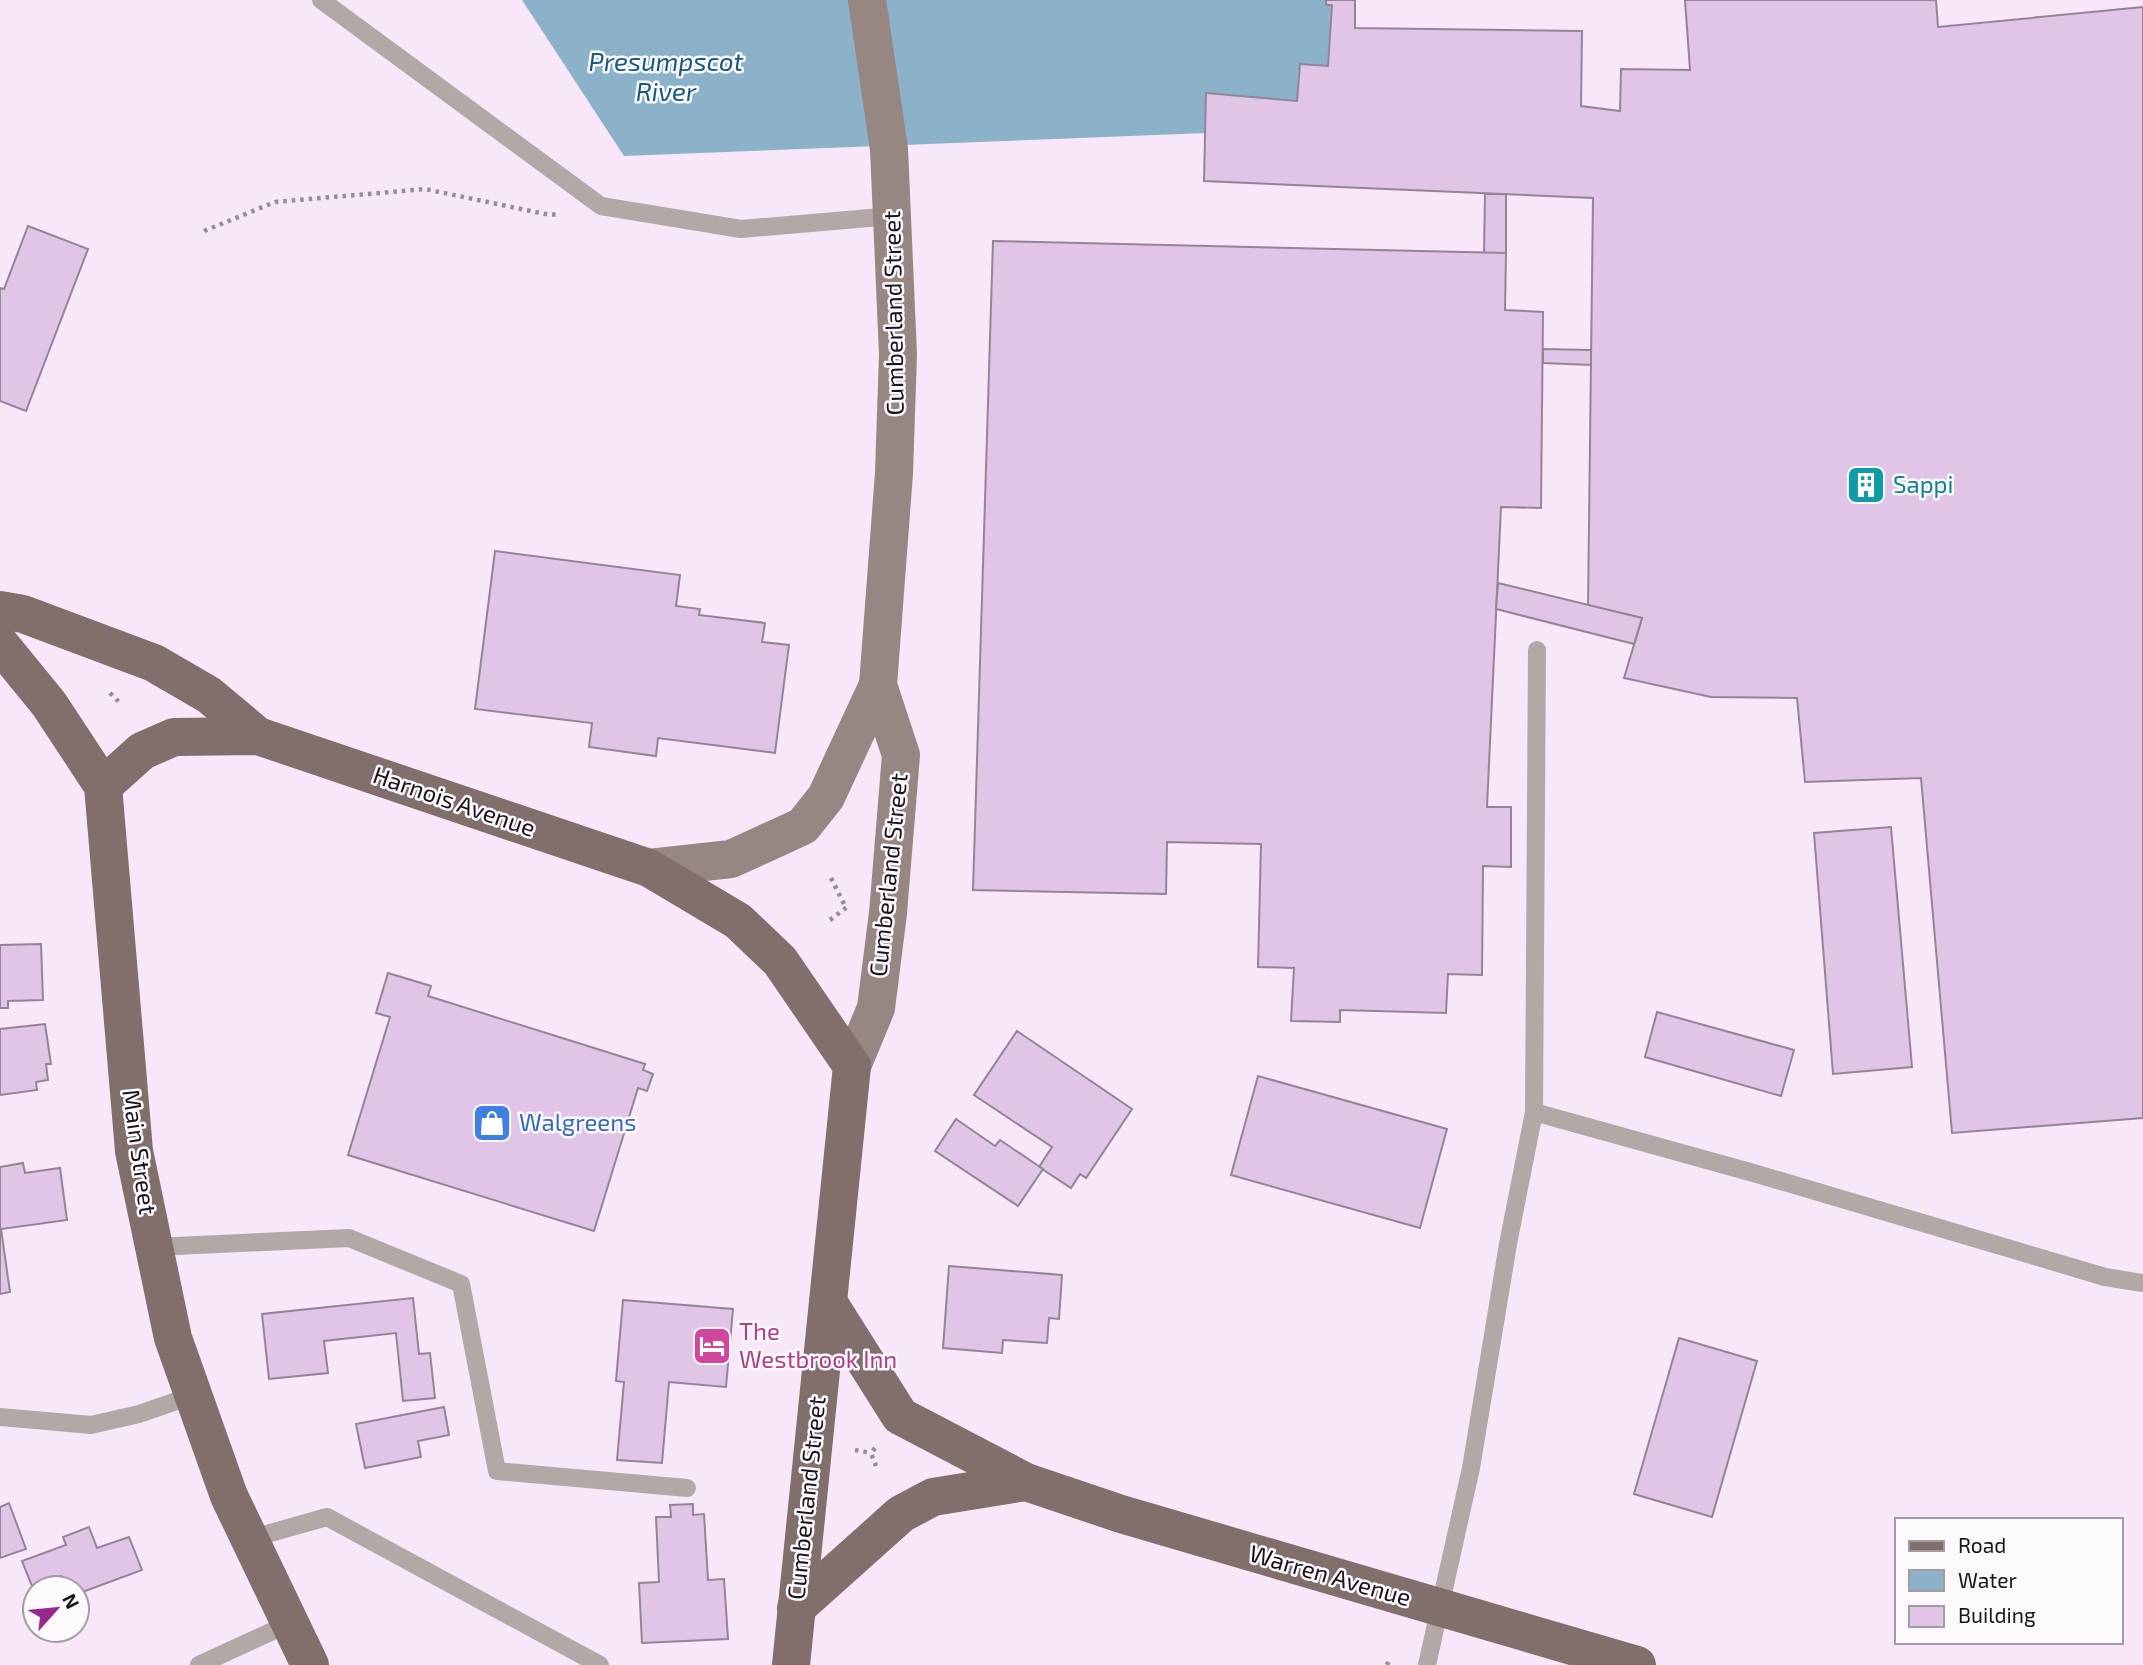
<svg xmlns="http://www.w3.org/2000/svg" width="2143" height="1665" font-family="'Exo 2',sans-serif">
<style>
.water{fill:#8bb2c9}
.building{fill:#e1c5e6;stroke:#938595;stroke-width:2}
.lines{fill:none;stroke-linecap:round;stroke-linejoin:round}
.path{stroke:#968b97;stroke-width:4.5;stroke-dasharray:3.5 5;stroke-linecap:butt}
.lane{stroke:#b3a8a6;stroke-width:18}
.secondary{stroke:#968783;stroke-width:38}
.primary{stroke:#816f6b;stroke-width:38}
.labels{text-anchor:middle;stroke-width:5;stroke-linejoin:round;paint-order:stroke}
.street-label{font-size:24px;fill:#1a141a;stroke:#fcf9fd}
.culture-label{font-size:24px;fill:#0d838f;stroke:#fcf9fd;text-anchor:start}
.shop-label{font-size:24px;fill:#366cbe;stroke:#fcf9fd;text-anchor:start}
.hotel-label{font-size:24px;fill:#b23c85;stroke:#fcf9fd;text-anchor:start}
.water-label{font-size:26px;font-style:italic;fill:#185a7b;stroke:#fcf9fd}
</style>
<rect width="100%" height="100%" fill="#f7e7f9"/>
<path class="water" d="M522,0H1326L1332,5L1328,66L1300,64L1297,101L1206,93V133L624,156Z"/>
<g class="building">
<path d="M1326,0H1355V28L1582,31L1581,106L1620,111L1621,69L1690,70L1685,0H1936L1938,27L2143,7V1118L1952,1133L1921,778L1805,782L1797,698L1711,697L1624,678L1642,618L1588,606L1593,198L1204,181L1206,93L1297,101L1300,64L1328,66L1332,5H1326Z"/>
<path d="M1485,194H1506V253H1484Z"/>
<path d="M28,226L88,249L26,411L0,401V288L4,289Z"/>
<path d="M993,241L1506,253L1505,310L1543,312L1541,508L1501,507L1487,807H1511V867L1483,866L1482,975L1448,974L1446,1013L1340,1010V1022L1291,1021L1294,968L1258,967L1261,844L1167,842L1166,894L973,890Z"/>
<path d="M1543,349L1591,350V365L1543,363Z"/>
<path d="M495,551L680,575L676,606L700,609L699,615L765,623L762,642L789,645L775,753L658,738L656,756L589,747L592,723L475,709Z"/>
<path d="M1498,583L1642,618L1634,644L1496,609Z"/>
<path d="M1891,827L1912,1067L1833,1074L1814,833Z"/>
<path d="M41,944L43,1000L8,1001V1008H0V945Z"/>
<path d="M388,973L431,986L428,996L645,1064L643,1070L653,1074L647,1091L638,1088L594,1231L348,1155L390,1017L376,1013Z"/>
<path d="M1657,1012L1794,1050L1781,1096L1645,1057Z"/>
<path d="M45,1024L51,1064H46L48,1080L36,1082L37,1090L0,1095V1029Z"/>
<path d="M1017,1031L1132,1109L1086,1178L1080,1174L1071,1188L1039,1167L1052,1147L974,1095Z"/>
<path d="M1258,1076L1447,1129L1420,1228L1231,1175Z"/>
<path d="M956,1119L995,1146L1000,1140L1043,1169L1018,1206L935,1151Z"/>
<path d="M23,1163L25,1173L60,1168L67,1220L1,1229L10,1292L0,1294V1167Z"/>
<path d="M949,1266L1062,1275L1059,1319L1049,1318L1047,1343L1003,1340L1002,1353L943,1348Z"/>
<path d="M413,1298L419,1354L430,1353L435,1398L403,1401L396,1333L324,1341L328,1373L269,1379L262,1314Z"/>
<path d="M623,1300L733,1309L726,1387L669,1382L662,1463L617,1460L624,1382L616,1381Z"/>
<path d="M1679,1338L1757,1361L1712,1517L1634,1494Z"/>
<path d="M444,1407L449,1435L418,1441L421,1457L365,1468L356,1424Z"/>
<path d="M9,1503L26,1549L0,1558V1507Z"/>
<path d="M693,1504V1515L704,1514L708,1580L724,1579L728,1639L642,1643L639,1583L659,1582L656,1517H671L670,1505Z"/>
<path d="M89,1527L97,1548L129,1537L142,1570L77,1594V1588H65L61,1576L32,1586L22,1561L66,1545L63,1537Z"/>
</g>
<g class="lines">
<g class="path">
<path d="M204,231L275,202L425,189L550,215L558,214"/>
<path d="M110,693L122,705"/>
<path d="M831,878L845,906"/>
<path d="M830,920L847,907"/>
<path d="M875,1448L871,1453L876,1466"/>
<path d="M855,1450L871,1453"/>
<path d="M1387,1665L1390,1658"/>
</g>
<g class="lane">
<path d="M321,0L601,206L741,229L893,216"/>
<path d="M1534,1112L1757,1174L2105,1277L2143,1283"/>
<path d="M154,1247L349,1238L461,1284L497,1471L687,1488"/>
<path d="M0,1417L91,1425L139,1414L194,1395"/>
<path d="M249,1539L327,1517L600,1665"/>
<path d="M199,1665L290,1623"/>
<path d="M1427,1665L1471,1468L1508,1244L1534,1112L1537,650"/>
</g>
<g class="secondary">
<path d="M649,868L731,859L803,826L826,797L878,685"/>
<path d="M852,1066L876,1008L888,913L901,755L878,685L894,473L898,354L889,149L867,0"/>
</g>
<g class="primary">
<path d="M0,610L23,614L154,663L209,695L258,736"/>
<path d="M0,644L49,704L103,786L134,1151L173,1338L229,1496L310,1665"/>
<path d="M103,786L142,751L174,737L258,736L649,868L738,921L780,961L852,1066L791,1665"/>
<path d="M828,1302L900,1416L1026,1482L1121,1514L1637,1665"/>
<path d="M796,1608L901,1514L933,1497L1026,1482"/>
</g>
</g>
<defs>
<g id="building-square" transform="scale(2.0125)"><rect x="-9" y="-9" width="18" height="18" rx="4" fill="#0f9aa8" stroke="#fcf9fd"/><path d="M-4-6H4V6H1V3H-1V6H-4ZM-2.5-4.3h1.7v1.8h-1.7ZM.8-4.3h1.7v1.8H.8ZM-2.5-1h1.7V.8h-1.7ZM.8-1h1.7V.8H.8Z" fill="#fff"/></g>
<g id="shop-square" transform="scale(2.0125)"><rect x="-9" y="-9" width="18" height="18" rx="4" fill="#3f7fe0" stroke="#fcf9fd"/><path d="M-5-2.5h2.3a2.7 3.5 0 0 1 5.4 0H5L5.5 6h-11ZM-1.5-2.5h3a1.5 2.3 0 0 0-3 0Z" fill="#fff"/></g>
<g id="hotel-square" transform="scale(2.0125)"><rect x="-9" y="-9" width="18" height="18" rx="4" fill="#d1479c" stroke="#fcf9fd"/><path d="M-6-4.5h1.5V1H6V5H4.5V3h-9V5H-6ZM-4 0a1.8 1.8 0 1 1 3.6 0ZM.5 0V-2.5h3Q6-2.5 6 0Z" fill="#fff"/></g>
</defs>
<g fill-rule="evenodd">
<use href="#building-square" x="1866" y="485"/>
<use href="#shop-square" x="492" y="1123"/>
<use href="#hotel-square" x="712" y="1346"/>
</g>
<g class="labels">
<g class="street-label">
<text transform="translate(894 313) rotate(-91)" y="8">Cumberland Street</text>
<text transform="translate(454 802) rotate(19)" y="8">Harnois Avenue</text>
<text transform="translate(889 875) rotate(-84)" y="8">Cumberland Street</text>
<text transform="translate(139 1152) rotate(82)" y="8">Main Street</text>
<text transform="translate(807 1498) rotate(-84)" y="8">Cumberland Street</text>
<text transform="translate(1330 1576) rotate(16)" y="8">Warren Avenue</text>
</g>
<g class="culture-label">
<text x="1893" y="493">Sappi</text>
</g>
<g class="shop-label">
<text x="519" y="1131">Walgreens</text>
</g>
<g class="hotel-label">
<text x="739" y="1340">The<tspan x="739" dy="28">Westbrook Inn</tspan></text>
</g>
<g class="water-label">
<text x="666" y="71">Presumpscot<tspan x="666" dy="30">River</tspan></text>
</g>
</g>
<rect x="1895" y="1518" width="228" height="126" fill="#fcf9fd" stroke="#a29da2" stroke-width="2"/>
<rect x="1909" y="1541" width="35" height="10" fill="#816f6b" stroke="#a29da2" stroke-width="2"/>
<text x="1958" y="1553" font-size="21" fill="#1a141a">Road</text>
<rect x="1909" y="1570" width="35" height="21" fill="#8bb2c9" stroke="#a29da2" stroke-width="2"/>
<text x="1958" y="1588" font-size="21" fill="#1a141a">Water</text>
<rect x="1909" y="1606" width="35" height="21" fill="#e1c5e6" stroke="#a29da2" stroke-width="2"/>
<text x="1958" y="1623" font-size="21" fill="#1a141a">Building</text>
<g transform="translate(56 1609) rotate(63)"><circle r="33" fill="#fcf9fd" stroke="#a29da2" stroke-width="2"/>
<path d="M0-5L12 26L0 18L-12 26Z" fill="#96298b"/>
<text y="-10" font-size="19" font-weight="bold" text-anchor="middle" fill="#1a141a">N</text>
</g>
</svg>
